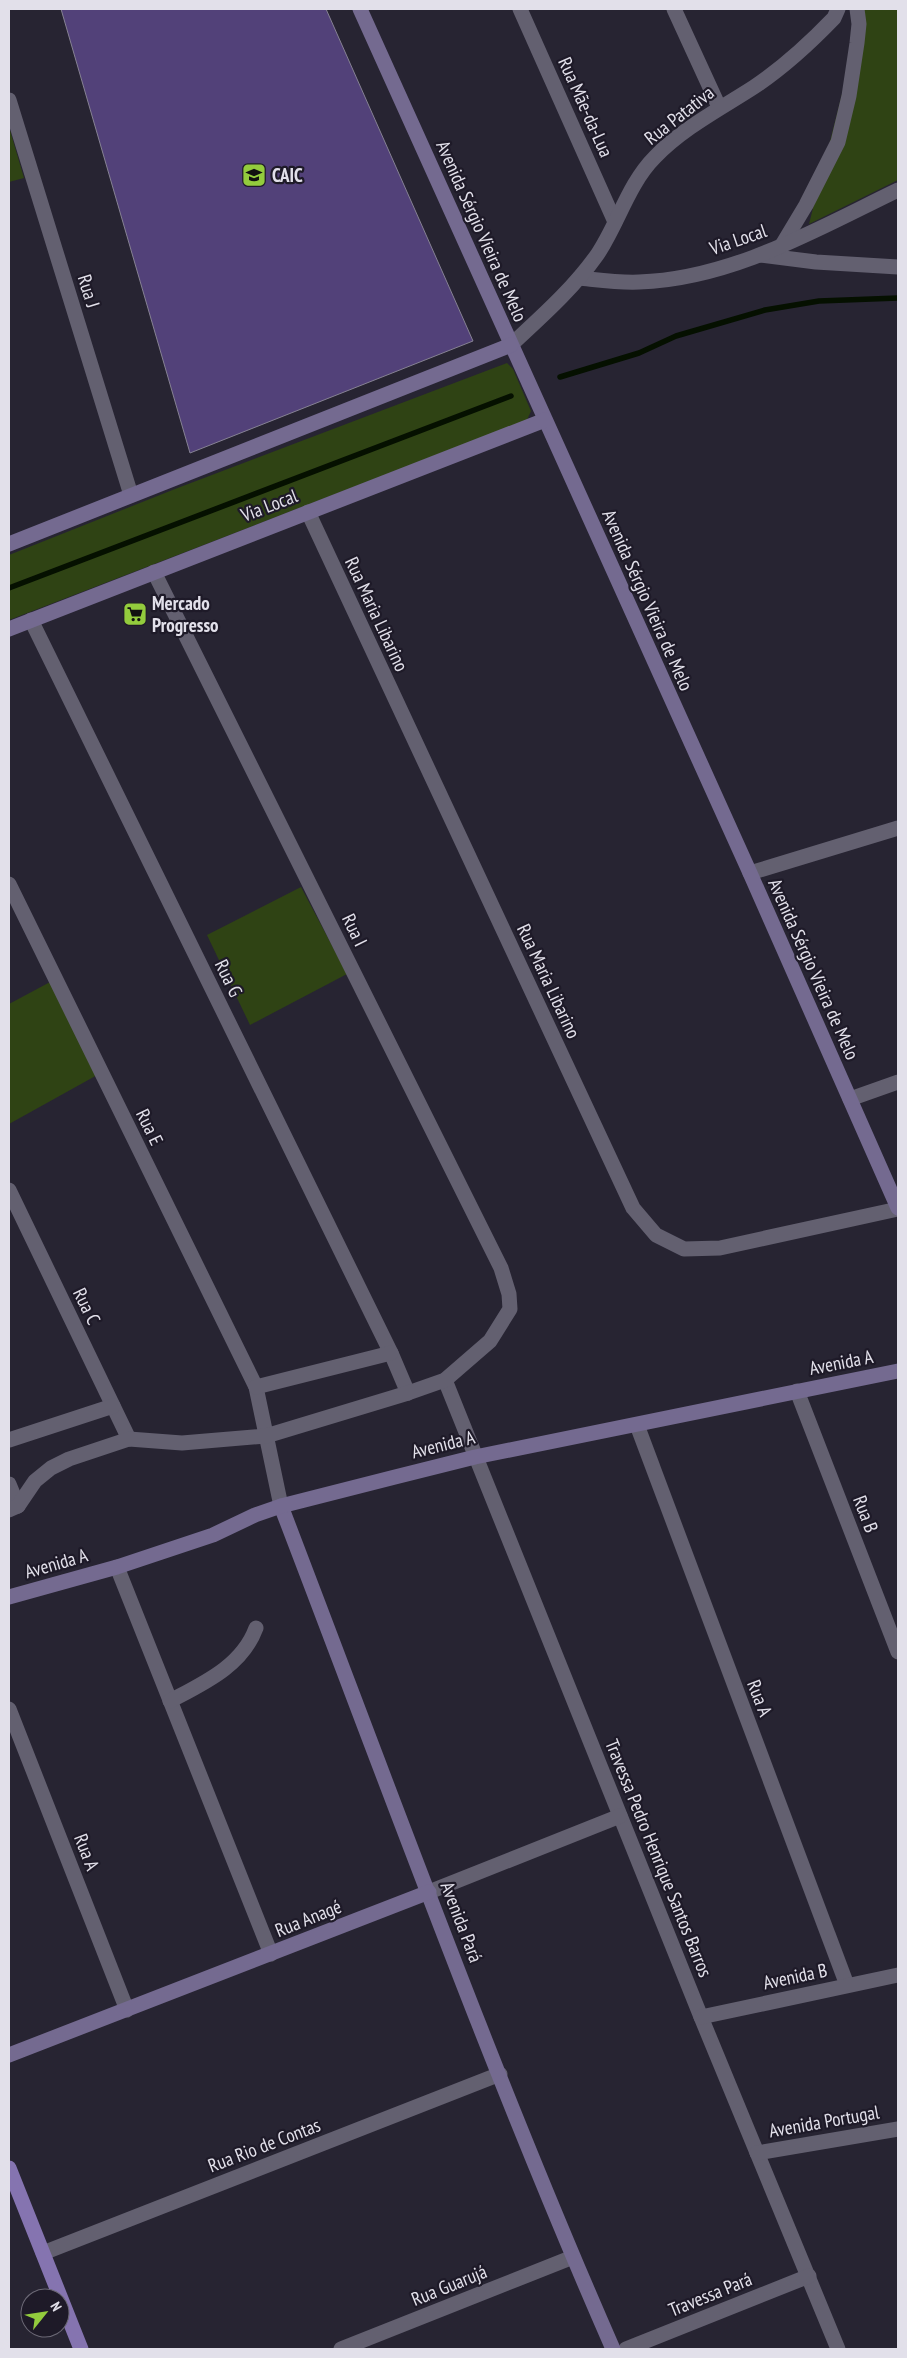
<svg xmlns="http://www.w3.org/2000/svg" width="907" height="2358" font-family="'PT Sans Narrow',sans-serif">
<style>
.green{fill:#2f4314}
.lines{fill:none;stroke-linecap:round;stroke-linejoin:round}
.stream{stroke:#051000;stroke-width:5.5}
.building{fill:#524179;stroke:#868293}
.street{stroke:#636070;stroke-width:15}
.secondary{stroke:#746a90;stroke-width:15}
.primary{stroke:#8574b0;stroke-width:15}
.labels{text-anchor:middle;stroke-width:4.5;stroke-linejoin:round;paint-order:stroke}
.street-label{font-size:19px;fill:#e2e0ea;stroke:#1e1a28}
.poi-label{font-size:19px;font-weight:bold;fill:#e2e0ea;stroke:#1e1a28;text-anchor:start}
</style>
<rect width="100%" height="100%" fill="#272432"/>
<g class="green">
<path d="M857,9H898V180L809,224L844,86Z"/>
<path d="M9,127L24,178L9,182Z"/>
<path d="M507,363L513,369L531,411L527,420L9,620V555L175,489Z"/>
<path d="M301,887L347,974L250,1025L207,935Z"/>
<path d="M52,981L99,1074L9,1124V1004Z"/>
</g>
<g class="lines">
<g class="stream">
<path d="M560,377L639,353L676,336L765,310L819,301L898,298"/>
<path d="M9,588L511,396"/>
</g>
</g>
<path class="building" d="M61,9H326L473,341L190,453Z"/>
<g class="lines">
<g class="street">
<path d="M520,9L615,222"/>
<path d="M674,9L719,107"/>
<path d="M9,100L131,495"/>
<path d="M782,245L806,205L838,142L849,96L857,43L859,24L857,9"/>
<path d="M760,255L816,262L898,267"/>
<path d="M579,278C599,280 620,283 639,282C732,279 817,229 898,190"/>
<path d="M511,345C541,317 573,289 597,255C618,224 628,184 655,157C683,128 720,109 754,87C784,67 809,44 834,18L838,9"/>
<path d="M308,512L633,1208L656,1235L684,1249L720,1248L898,1209"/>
<path d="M31,620L391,1353L408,1393"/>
<path d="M750,873L898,828"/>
<path d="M9,884L256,1387L281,1506"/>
<path d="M850,1099L898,1082"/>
<path d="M9,1190L129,1439"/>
<path d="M445,1380L701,2017L838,2349"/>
<path d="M256,1387L391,1353"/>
<path d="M797,1391L898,1652"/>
<path d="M637,1425L847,1985"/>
<path d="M9,1440L113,1406"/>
<path d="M9,1484L18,1506"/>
<path d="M9,1510L18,1506L35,1481L51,1468L69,1459L129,1439L182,1443L266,1436L408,1393L445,1380L490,1341L510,1309L509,1294L501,1268L154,572"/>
<path d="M117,1567L271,1954"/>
<path d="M170,1701C204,1683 242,1666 256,1628"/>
<path d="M9,1709L127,2010"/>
<path d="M429,1892L620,1816"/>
<path d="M701,2017L898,1975"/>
<path d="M757,2153L898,2129"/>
<path d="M43,2253L500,2074"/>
<path d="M341,2349L573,2257"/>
<path d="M626,2349L809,2276"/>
</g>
<g class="secondary">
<path d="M360,9L750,873L898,1208"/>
<path d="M9,544L511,345"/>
<path d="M9,629L545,420"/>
<path d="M281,1506C389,1788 492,2073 613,2349"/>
<path d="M9,1597L117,1567L213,1535L255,1515L281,1506L395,1477L475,1457L898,1371"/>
<path d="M9,2055L429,1892"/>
</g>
<path class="primary" d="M9,2168L81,2349"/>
</g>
<defs>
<g id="school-square" transform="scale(1.25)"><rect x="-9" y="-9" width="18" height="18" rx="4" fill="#93cc3d" stroke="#1e1a28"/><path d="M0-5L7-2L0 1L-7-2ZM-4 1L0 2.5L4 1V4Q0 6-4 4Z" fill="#111"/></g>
<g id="supermarket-square" transform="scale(1.25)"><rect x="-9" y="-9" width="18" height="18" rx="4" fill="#93cc3d" stroke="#1e1a28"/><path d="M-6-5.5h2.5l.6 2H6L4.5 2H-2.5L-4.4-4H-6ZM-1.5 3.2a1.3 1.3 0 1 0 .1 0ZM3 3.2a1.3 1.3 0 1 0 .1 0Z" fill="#111"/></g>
</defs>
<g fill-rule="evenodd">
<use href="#school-square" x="254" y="175"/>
<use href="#supermarket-square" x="135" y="614"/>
</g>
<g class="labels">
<g class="street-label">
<text transform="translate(586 107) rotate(66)" y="7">Rua Mãe-da-Lua</text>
<text transform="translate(679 115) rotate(-38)" y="7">Rua Patativa</text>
<text transform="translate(482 231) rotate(66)" y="7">Avenida Sérgio Vieira de Melo</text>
<text transform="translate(738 239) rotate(-19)" y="7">Via Local</text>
<text transform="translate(89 291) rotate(73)" y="7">Rua J</text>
<text transform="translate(269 505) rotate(-21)" y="7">Via Local</text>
<text transform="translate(648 600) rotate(66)" y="7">Avenida Sérgio Vieira de Melo</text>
<text transform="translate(377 614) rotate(65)" y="7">Rua Maria Libarino</text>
<text transform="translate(355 930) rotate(64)" y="7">Rua I</text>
<text transform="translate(814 969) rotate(66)" y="7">Avenida Sérgio Vieira de Melo</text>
<text transform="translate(229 978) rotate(64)" y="7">Rua G</text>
<text transform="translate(549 981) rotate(65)" y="7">Rua Maria Libarino</text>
<text transform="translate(150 1127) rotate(64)" y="7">Rua E</text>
<text transform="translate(87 1306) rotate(64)" y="7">Rua C</text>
<text transform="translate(841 1362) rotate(-11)" y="7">Avenida A</text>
<text transform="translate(443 1444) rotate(-14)" y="7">Avenida A</text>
<text transform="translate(866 1514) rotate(69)" y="7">Rua B</text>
<text transform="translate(56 1563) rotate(-16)" y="7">Avenida A</text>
<text transform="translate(760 1698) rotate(69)" y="7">Rua A</text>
<text transform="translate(87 1852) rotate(69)" y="7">Rua A</text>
<text transform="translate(659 1858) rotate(68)" y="7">Travessa Pedro Henrique Santos Barros</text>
<text transform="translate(308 1918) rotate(-22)" y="7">Rua Anagé</text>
<text transform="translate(462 1922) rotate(69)" y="7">Avenida Pará</text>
<text transform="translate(795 1976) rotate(-12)" y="7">Avenida B</text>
<text transform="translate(824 2121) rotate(-10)" y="7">Avenida Portugal</text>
<text transform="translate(264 2145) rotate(-21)" y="7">Rua Rio de Contas</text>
<text transform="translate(449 2285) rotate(-22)" y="7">Rua Guarujá</text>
<text transform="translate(710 2294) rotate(-22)" y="7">Travessa Pará</text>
</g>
<g class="poi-label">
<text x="272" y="182">CAIC</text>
<text x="152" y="610">Mercado<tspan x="152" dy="22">Progresso</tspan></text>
</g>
</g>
<rect width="907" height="2358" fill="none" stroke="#e2e0ea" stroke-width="20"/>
<g transform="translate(45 2313) rotate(60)"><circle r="24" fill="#1e1a28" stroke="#6c6976"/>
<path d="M0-4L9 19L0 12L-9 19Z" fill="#93cc3d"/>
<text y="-8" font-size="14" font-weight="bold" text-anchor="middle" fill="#e2e0ea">N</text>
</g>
</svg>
